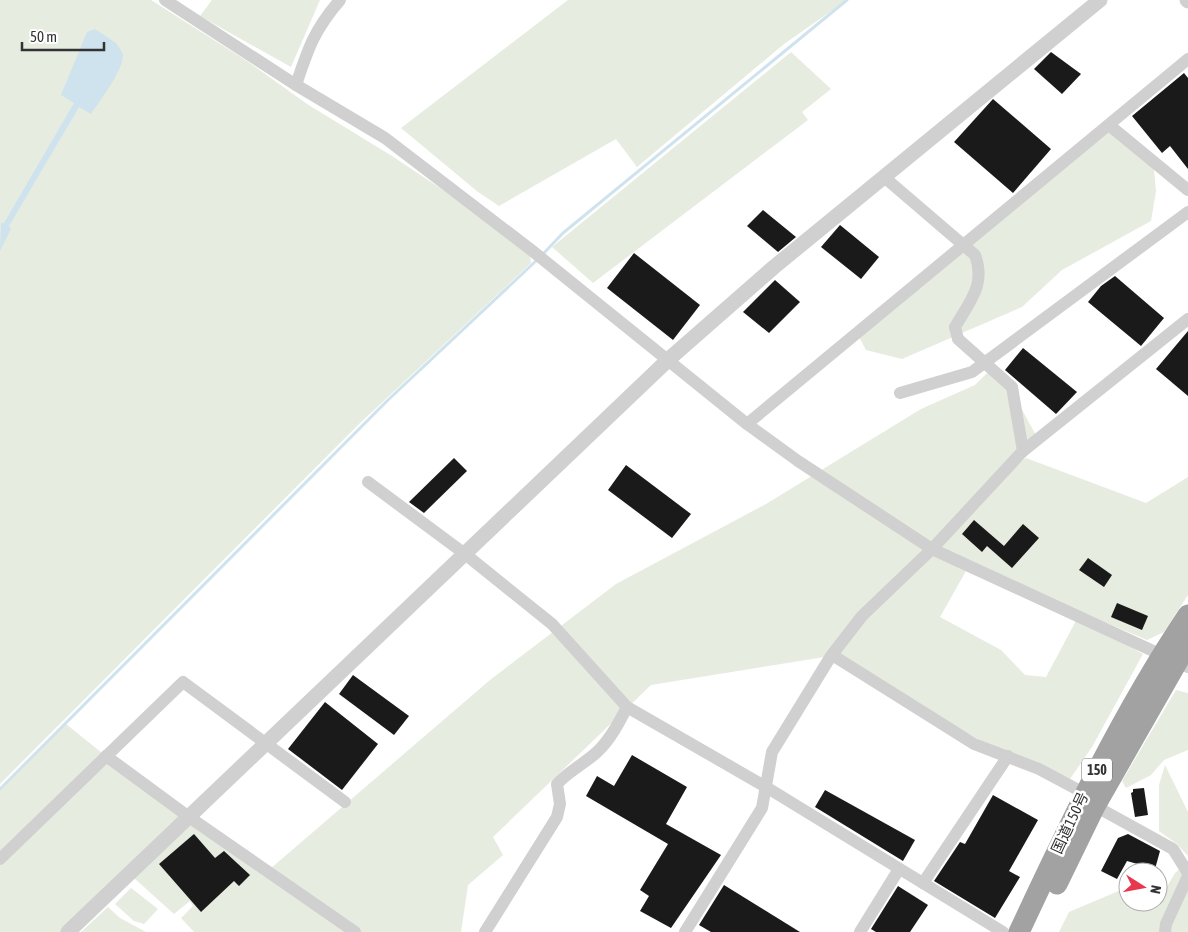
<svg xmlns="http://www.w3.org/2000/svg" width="1188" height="932" font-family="'Asap Condensed','Noto Sans JP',sans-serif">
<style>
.green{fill:#e6ecdf}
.water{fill:#cee3ee}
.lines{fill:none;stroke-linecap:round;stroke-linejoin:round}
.stream{stroke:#cee3ee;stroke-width:3}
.building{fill:#1a1a1a}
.minor{stroke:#d0d0d0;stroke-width:12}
.tertiary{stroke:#d0d0d0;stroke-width:15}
.trunk{stroke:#a2a2a2;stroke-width:21}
.labels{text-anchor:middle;stroke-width:5;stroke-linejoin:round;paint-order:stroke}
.shield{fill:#fff;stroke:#707070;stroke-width:1}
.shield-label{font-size:14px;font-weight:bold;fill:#333}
.street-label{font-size:15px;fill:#333;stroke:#fff}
</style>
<rect width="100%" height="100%" fill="#fff"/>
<g class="green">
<path d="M0,0H151L247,61L307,104L392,156L476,212L530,256L531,263L359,424L0,784Z"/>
<path d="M212,0H320L291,67L200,16Z"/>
<path d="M568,0H847L784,44L637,167L616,139L499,206L478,192L401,128Z"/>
<path d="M791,52L831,89L802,112L808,120L593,283L552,247Z"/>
<path d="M1111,130L1153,160L1156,191L1151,221L1062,270L1022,307L902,359L866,350L857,333Z"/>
<path d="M992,368L1006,380L1038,439L931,542L966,571L940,617L1001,650L1025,675L1046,677L1078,617L1143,654L1092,747L1070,779L1008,756L831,656L651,685L493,837L503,855L468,885L461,932H194L181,918L193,906L190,901L174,914L134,878L192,821L266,872L249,887L490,680L616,584L766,504L921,409L975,385Z"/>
<path d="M1026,458L1146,503L1188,477V595L1164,632L1147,640L1031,591L936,546L1001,475Z"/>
<path d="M1176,690L1188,693V750L1164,760L1151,775L1126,788L1122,781Z"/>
<path d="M66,724L180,816L62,932H0V789Z"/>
<path d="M1165,765L1188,812V856L1177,844L1159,831V785Z"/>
<path d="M1188,862V932H1059L1069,912L1128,887V902H1158L1175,873Z"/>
<path d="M131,888L158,909L144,924L134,921L115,904Z"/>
<path d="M108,907L120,918L146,932H81Z"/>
</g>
<path class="water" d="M95,29L116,43L123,54C124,70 100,100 91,114L79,107L9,226L11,229L0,251L1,223H4L74,103L61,95L87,32Z"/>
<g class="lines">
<g class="stream">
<path d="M543,254L563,233L847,0"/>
<path d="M0,789L388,400L538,259"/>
</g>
</g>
<g class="building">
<path d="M1051,52L1081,74L1062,94L1034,69Z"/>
<path d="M1184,73L1188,78V169L1170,146L1162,153L1132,116Z"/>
<path d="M993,99L1051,149L1013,193L954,142Z"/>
<path d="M763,210L796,237L778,252L747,226Z"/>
<path d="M840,225L879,257L861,279L821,247Z"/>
<path d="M634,253L700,305L673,340L607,288Z"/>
<path d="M1115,276L1164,318L1141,346L1088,302L1101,286Z"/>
<path d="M775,280L800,302L769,333L743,312Z"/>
<path d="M1188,331V396L1156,369Z"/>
<path d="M1023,348L1077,392L1056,414L1005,370Z"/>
<path d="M454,458L467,471L424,513L409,502Z"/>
<path d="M626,465L691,514L672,538L608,490Z"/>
<path d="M974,520L1004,546L1023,524L1039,538L1012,568L987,546L982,552L962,534Z"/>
<path d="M1088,558L1112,575L1104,587L1079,570Z"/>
<path d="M1117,603L1148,616L1142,630L1111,617Z"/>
<path d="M353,675L409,716L394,735L339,694Z"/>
<path d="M325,702L378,744L342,790L288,749Z"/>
<path d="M632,755L687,787L666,824L721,855L671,928L640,911L649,896L640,890L668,844L586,796L597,776L614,786Z"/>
<path d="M1144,788L1148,815L1135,817L1131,793L1133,792V789Z"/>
<path d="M825,790L915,840L903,861L815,807Z"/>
<path d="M993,795L1038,820L1009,871L1020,877L995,918L934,881L960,842L965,844Z"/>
<path d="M194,834L215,858L224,851L250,875L239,886L234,881L201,912L159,864Z"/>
<path d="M1128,834L1160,851L1155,869L1127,861L1117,879L1101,871L1118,838Z"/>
<path d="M724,885L800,932H711L699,925Z"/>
<path d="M898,886L928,905L910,932H876L871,929Z"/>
</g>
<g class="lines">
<g class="minor">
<path d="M165,0L296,85L385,138L530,249L747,424L798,461L932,549L1188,667"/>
<path d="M296,85C308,49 314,30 340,0"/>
<path d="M1109,125L1188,190"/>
<path d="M884,177L975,255C986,285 970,301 955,327L958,339L1012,387L1023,451"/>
<path d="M900,393L972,372L1188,212"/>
<path d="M747,424L1188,59"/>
<path d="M368,482L465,554L552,624L627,707L766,787L1003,932"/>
<path d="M831,656L837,658L974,744L1039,769L1084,793"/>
<path d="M106,756L189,817L355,932"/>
<path d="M1095,806L1173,849L1188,873"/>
<path d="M0,859L183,682L345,802"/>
<path d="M923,883L1008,756"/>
<path d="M485,932L557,817L560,804L557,784C569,771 584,764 597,752C610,740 619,723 627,707"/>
<path d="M685,932L762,808L772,752L831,656L862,616L932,549L1023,451L1188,319"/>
<path d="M860,932L899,869"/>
<path d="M1165,932L1166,924L1188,876"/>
</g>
<g class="tertiary">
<path d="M1187,0L1188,1"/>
<path d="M68,932L669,359L774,267L1100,0"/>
</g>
<g class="trunk">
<path d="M1057,884L1095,806L1188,643"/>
<path d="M1019,932C1070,823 1121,715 1188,615"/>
</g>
</g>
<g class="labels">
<rect class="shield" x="1082" y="758.5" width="30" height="23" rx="4"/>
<g class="shield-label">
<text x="1097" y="775">150</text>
</g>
<g class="street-label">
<text transform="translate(1070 823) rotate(-65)" y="5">国道150号</text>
</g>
</g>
<g transform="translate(1143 887) rotate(101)"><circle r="24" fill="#ffffff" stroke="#adadad"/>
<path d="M0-4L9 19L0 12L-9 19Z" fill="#e7384e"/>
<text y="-8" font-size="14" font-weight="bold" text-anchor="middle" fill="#333333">N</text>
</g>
<path d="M22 42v8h82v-8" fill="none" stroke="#333333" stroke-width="2.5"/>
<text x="30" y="42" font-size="15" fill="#333333" stroke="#ffffff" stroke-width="4" paint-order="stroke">50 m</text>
</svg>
